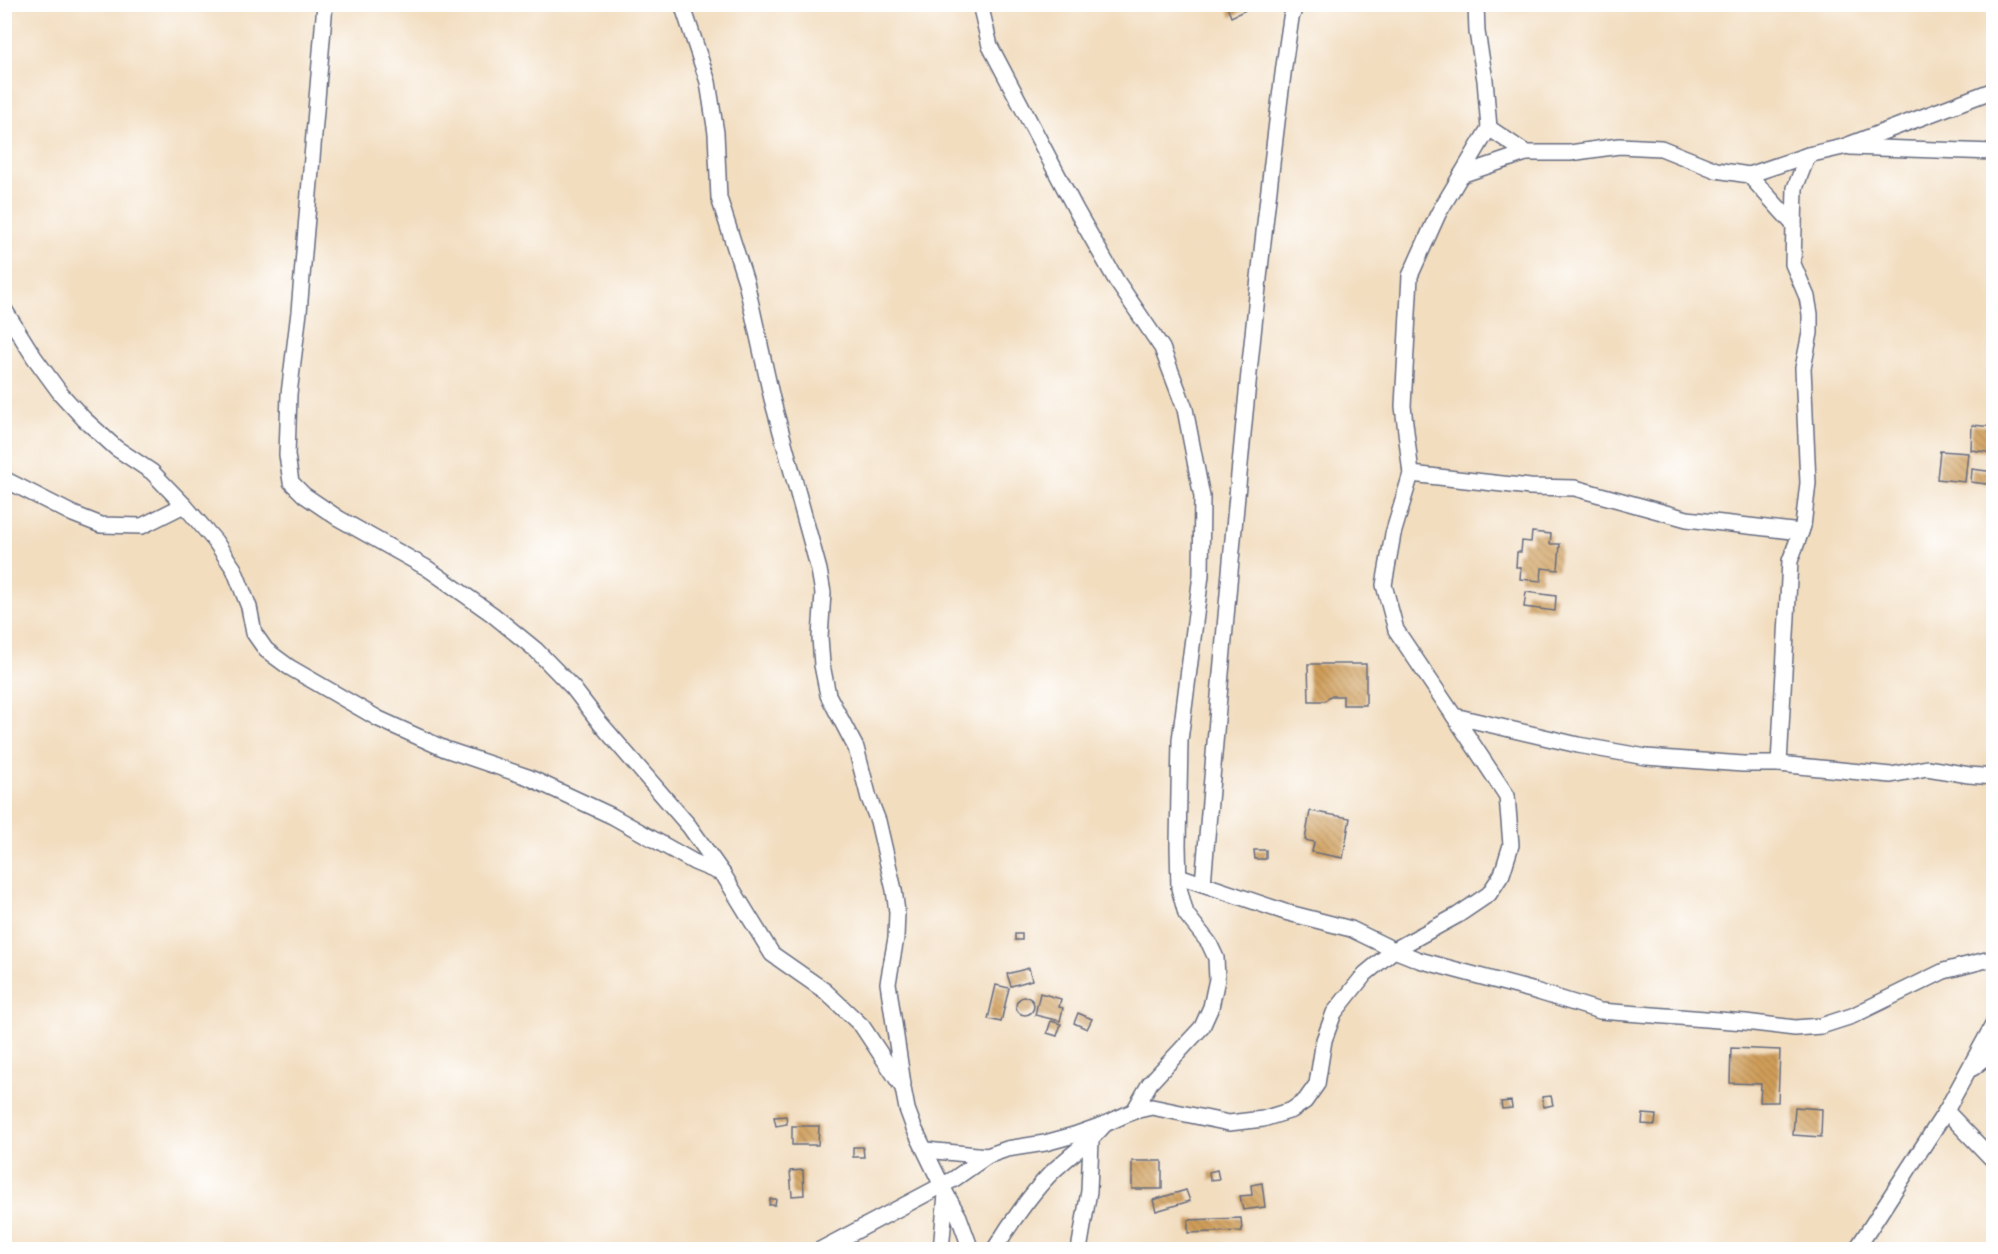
<svg xmlns="http://www.w3.org/2000/svg" width="1998" height="1254" font-family="Caveat,sans-serif">
<style>
.building{fill:url(#building-back-hatch)}
.lines{fill:none;stroke-linecap:round;stroke-linejoin:round}
.street-casing{stroke:#666c80;stroke-width:18}
.street{stroke:#fff;stroke-width:15}
</style>
<defs>
<pattern id="building-back-hatch" width="6" height="6" patternUnits="userSpaceOnUse" patternTransform="scale(1.5)"><rect width="6" height="6" fill="#d09e59"/><path d="M-1 5l2 2M0 0l6 6M5-1l2 2" fill="none" stroke="#a8814d"/></pattern>
</defs>
<rect width="100%" height="100%" fill="#fff"/>
<filter id="ink" filterUnits="userSpaceOnUse"><feTurbulence type="fractalNoise" baseFrequency=".0167" numOctaves="2"/><feDisplacementMap in="SourceGraphic" scale="12" xChannelSelector="R" yChannelSelector="G"/><feConvolveMatrix kernelMatrix="1 2 1 2 8 2 1 2 1" color-interpolation-filters="sRGB"/></filter>
<filter id="wash" filterUnits="userSpaceOnUse"><feTurbulence type="fractalNoise" baseFrequency=".008" numOctaves="4" result="noise"/><feDisplacementMap in="SourceGraphic" scale="24" xChannelSelector="R" yChannelSelector="G"/><feGaussianBlur stdDeviation="1.35" result="paint"/><feColorMatrix in="noise" values="0 0 0 0 0 0 0 0 0 0 0 0 0 0 0 0 0 1.4 0 .05"/><feComposite in="paint" operator="in"/></filter>
<g filter="url(#wash)">
<rect width="100%" height="100%" fill="#f2ddbf"/>
<g id="blocks">
<g class="building">
<path d="M1226,4H1245L1248,9L1231,17Z"/>
<path d="M1972,425L1994,427V453L1971,450Z"/>
<path d="M1940,451L1968,453L1965,482L1937,479Z"/>
<path d="M1972,469L1994,472V485L1971,482Z"/>
<path d="M1532,532L1551,534L1550,544H1560L1558,570L1542,568L1541,581L1520,579L1521,567H1516L1517,552H1521L1522,541L1531,542Z"/>
<path d="M1526,592L1556,596L1555,611L1524,607Z"/>
<path d="M1308,664H1366V705H1343V696H1330L1325,701H1309Z"/>
<path d="M1310,811L1350,818L1343,858L1312,852L1314,842L1305,840Z"/>
<path d="M1254,850H1266V859H1255Z"/>
<rect x="1015" y="934" width="7" height="6"/>
<path d="M1029,968L1032,980L1011,986L1007,974Z"/>
<path d="M996,985L1009,988L1001,1022L988,1019Z"/>
<path d="M1040,993L1061,999L1059,1007L1063,1008L1060,1021L1035,1015Z"/>
<circle cx="1025" cy="1006" r="9"/>
<path d="M1078,1013L1092,1019L1087,1029L1074,1023Z"/>
<path d="M1051,1021L1061,1024L1057,1036L1047,1033Z"/>
<path d="M1731,1048L1780,1050L1778,1102H1760L1761,1084L1730,1083Z"/>
<path d="M1551,1096L1553,1105L1544,1107L1542,1097Z"/>
<path d="M1511,1101L1512,1108L1502,1109L1501,1102Z"/>
<path d="M1795,1107L1822,1109L1821,1137L1793,1135Z"/>
<path d="M1643,1114L1656,1115L1655,1125L1642,1124Z"/>
<path d="M786,1116L787,1124L776,1126L774,1117Z"/>
<path d="M792,1126H819L818,1145H792Z"/>
<path d="M853,1147H863L864,1157H853Z"/>
<rect x="1132" y="1161" width="30" height="28"/>
<path d="M803,1170L804,1195L792,1196L790,1171Z"/>
<path d="M1217,1170L1219,1179L1210,1180L1209,1172Z"/>
<path d="M1262,1183L1265,1207L1243,1210L1240,1196L1252,1195L1251,1185Z"/>
<path d="M1186,1190L1190,1201L1156,1211L1153,1200Z"/>
<path d="M770,1199H776L775,1205H769Z"/>
<path d="M1241,1218L1242,1231L1188,1233V1220Z"/>
</g>
</g>
</g>
<g filter="url(#ink)">
<use href="#blocks" fill-opacity="0" stroke="#666c80" stroke-width="1.5"/>
<g class="lines">
<g class="street-casing">
<g id="street">
<path d="M325,4L299,312L289,394L287,455L291,482L304,495L338,518L427,568L492,614L536,650L573,688L600,723L689,826L723,874"/>
<path d="M682,4L708,82L716,133L719,198L746,282L772,399L819,570L823,593L820,637L822,665L828,695L856,748L869,798L878,821L894,890L897,912L896,938L888,983L903,1084"/>
<path d="M980,4L990,46L1076,210L1116,280L1162,348L1185,409L1202,497L1201,575L1180,740L1178,845L1179,888L1186,914L1209,943L1216,958L1217,979L1211,1007L1202,1027L1150,1083L1134,1111"/>
<path d="M1489,128L1526,153H1570L1619,146L1661,148L1716,170L1749,175L1808,155"/>
<path d="M1850,147L1994,152"/>
<path d="M1461,175L1526,153"/>
<path d="M1749,175L1794,225"/>
<path d="M4,309L34,357L61,394L84,419L116,448L152,472L184,505L215,541L234,569L249,607L254,633L266,650L289,667L379,719L445,749L528,777L612,816L694,862L723,874L772,954L825,991L862,1026L903,1088L907,1109L914,1128L946,1194L941,1250"/>
<path d="M1411,474L1530,487L1575,488L1687,519L1801,532"/>
<path d="M4,479L73,514L101,525L142,526L184,505"/>
<path d="M1454,716L1396,630L1384,585L1393,534L1411,474L1403,406L1410,276L1438,214L1489,128L1485,80L1477,32L1476,4"/>
<path d="M1779,764L1790,561L1803,526L1808,483L1803,368L1810,333V314L1807,297L1793,264L1795,188L1808,155L1843,147L1994,90"/>
<path d="M1179,876L1285,912L1351,929L1394,950L1458,915L1489,894L1502,874L1511,845L1507,796L1454,716L1578,745L1646,757L1743,764H1779L1891,775L1927,768L1969,775L1994,777"/>
<path d="M1203,884C1226,611 1249,338 1284,66L1291,18L1296,4"/>
<path d="M1973,1068L1994,1051"/>
<path d="M1946,1111L1994,1161"/>
<path d="M926,1150L987,1156"/>
<path d="M946,1194L959,1217L971,1250"/>
<path d="M820,1250L954,1179L987,1156L1007,1149L1045,1143L1074,1135L1105,1124L1134,1111L1152,1107L1229,1123L1263,1119L1292,1110L1305,1101L1317,1084L1324,1040L1334,1013L1365,974L1394,950L1419,960L1535,991L1600,1011L1745,1022L1795,1028L1821,1026L1852,1016L1944,971L1994,958"/>
<path d="M994,1250C1009,1225 1038,1183 1060,1165C1075,1151 1091,1141 1105,1124"/>
<path d="M1079,1250L1089,1191L1091,1140"/>
<path d="M1856,1250L1946,1111L1994,1023"/>
</g>
</g>
<use href="#street" class="street"/>
</g>
</g>
<rect width="1998" height="1254" fill="none" stroke="#fff" stroke-width="24"/>
</svg>
